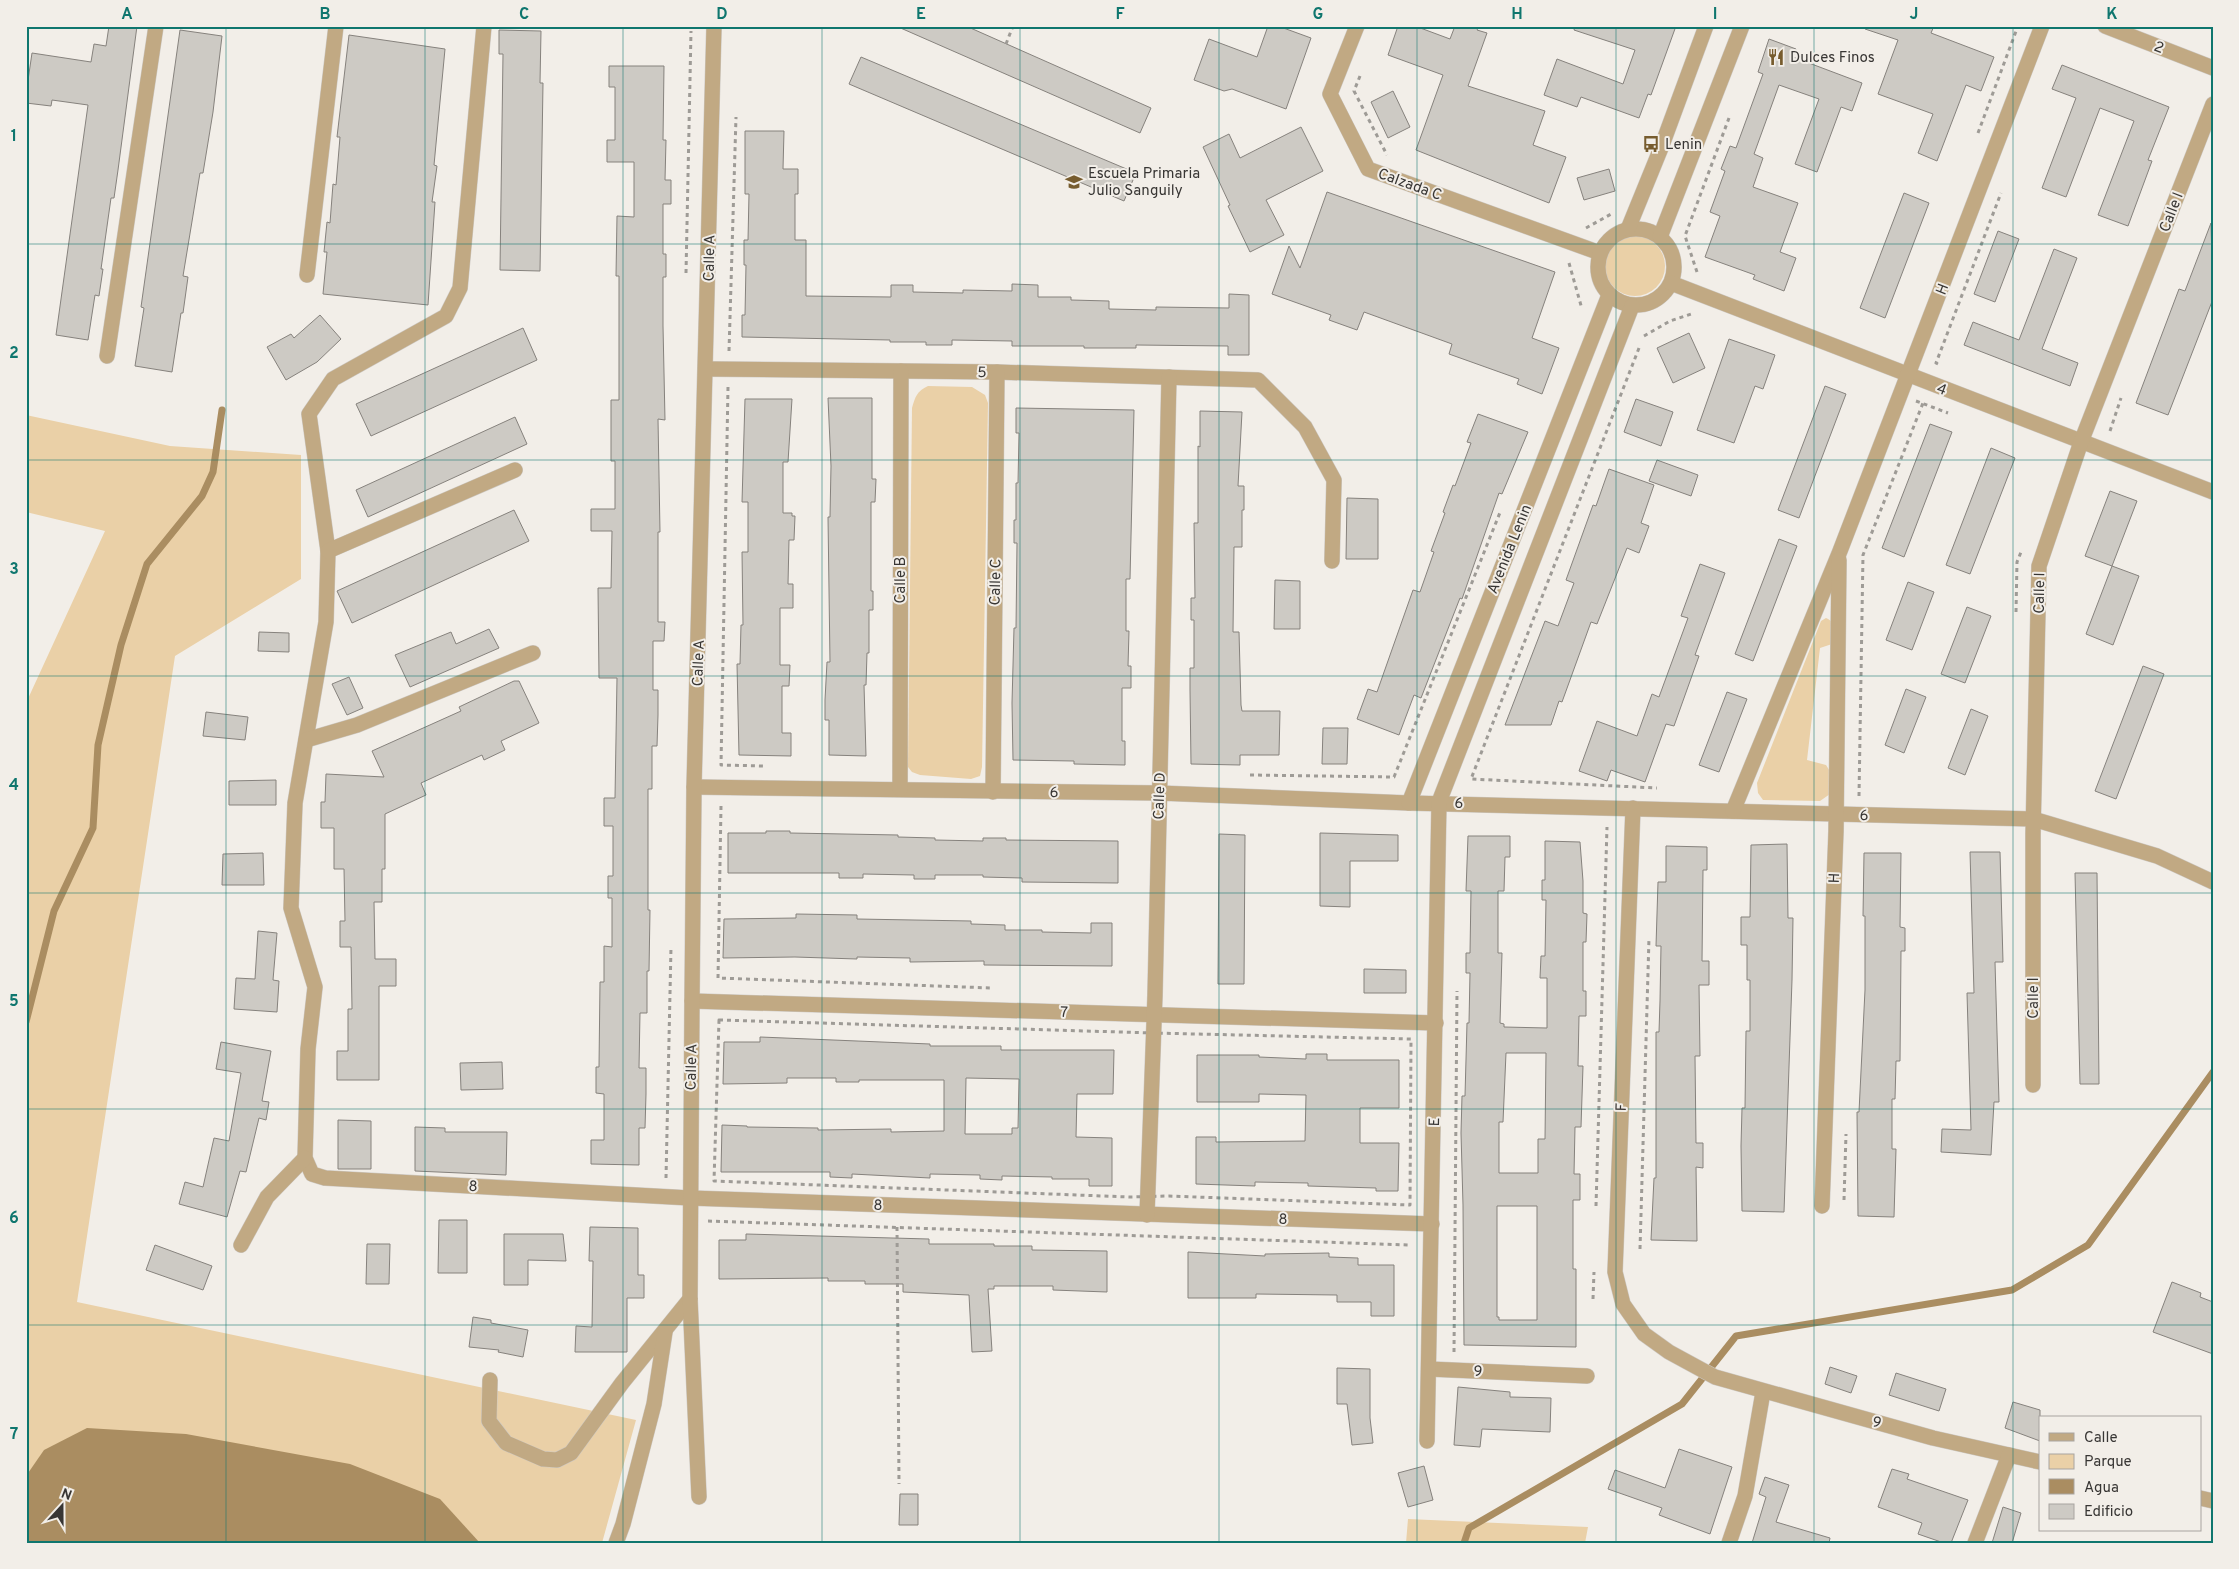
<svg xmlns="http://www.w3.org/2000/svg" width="2239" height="1569" font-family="Overpass,sans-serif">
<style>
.green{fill:#ead0a7}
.water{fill:#aa8d61}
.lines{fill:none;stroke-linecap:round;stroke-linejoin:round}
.stream{stroke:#aa8d61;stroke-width:7}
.building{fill:#cdcac4;stroke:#86827d;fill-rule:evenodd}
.minor-casing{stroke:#cdc9c4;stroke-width:16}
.path{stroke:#9e9b96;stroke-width:3;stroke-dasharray:4 4;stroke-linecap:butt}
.minor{stroke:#c1a983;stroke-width:15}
.grid{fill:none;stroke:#0f766e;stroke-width:1;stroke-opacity:0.55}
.labels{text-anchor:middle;stroke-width:4;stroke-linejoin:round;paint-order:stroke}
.street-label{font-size:15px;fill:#383634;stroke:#f2eee8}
.poi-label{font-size:15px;fill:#383634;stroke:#f2eee8;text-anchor:start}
.neatline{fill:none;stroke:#0f766e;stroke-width:2}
.grid-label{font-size:16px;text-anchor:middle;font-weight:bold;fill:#0f766e}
</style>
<rect width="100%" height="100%" fill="#f2eee8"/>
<g class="green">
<circle cx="1635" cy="266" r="30"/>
<path d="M928,386L972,387L985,395L988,403L982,767L980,776L971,779L920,775L912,772L908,767L912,408C915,397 917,391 928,386Z"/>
<path d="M26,415L170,446L301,455V579L175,656L77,1302L636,1420L602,1543H26V703L105,531L26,512Z"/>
<path d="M1826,618C1838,623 1833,634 1832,644L1820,648L1807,760L1826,765L1833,776L1830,794L1820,801L1763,800L1758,793L1757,783L1821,621Z"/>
<path d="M1408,1519L1588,1527L1585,1543H1406Z"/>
</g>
<path class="water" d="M87,1428L186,1434L350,1464L440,1499L480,1543H26V1476L44,1450Z"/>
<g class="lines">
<g class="stream">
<path d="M26,1022L54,911L93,828L98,745L121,645L147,564L202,496L213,472L222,410"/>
<path d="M1464,1543L1469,1528L1682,1404L1736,1336L2012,1290L2088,1245L2213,1072"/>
</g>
</g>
<g class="building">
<path d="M109,26H137L118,170L114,198H111L101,269H103L99,296L95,295L88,340L56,335L88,105L52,100L51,106L26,103V94L32,53L91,62L94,44L106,46Z"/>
<path d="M896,26H966L1151,108L1140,133Z"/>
<path d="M1268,26H1278L1311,38L1286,109L1232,89L1224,91L1194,80L1209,39L1257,57Z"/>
<path d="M1398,26H1415L1450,39L1455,26H1479L1477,30L1487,33L1468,86L1545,111L1533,145L1566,157L1549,203L1416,150L1443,75L1388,55Z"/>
<path d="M1575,26H1676L1651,95L1648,94L1639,118L1581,97L1577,107L1544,95L1557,59L1623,84L1635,50L1574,30Z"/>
<path d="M1866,26H1934L1931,33L1994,57L1981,91L1966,85L1937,161L1918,153L1933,114L1878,94L1898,40L1865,29Z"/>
<path d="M180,30L222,36L213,112L203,173H200L183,276L188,277L183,313H181L172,372L135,366L144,308L141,307Z"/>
<path d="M499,30L541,31L540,83H543L540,271L500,270L503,54H499Z"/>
<path d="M349,35L445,49L434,165L437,166L432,202H435L428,305L323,294L327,252H324L327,222L330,223L333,184L336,185L340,137H337Z"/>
<path d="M1769,39L1796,49L1793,57L1862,83L1852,111L1841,107L1817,172L1795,164L1819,99L1779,85L1754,154L1763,158L1753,187L1798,203L1780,252L1796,258L1784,291L1753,279L1755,275L1705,257L1720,216L1710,212L1725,171L1721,169L1730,146L1736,148L1763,74L1758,72Z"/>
<path d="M861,57L1136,173L1124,201L849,84Z"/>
<path d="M2062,65L2169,107L2148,160L2152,161L2128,226L2098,215L2134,121L2100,108L2066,197L2042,188L2076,98L2052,89Z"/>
<path d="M609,66H664L663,140H666L665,180H671V204H663V254H666V277H663V326L665,420L658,419L660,532H658V622H665L664,641H653V690H658V715L657,746H652V789H648V910H650L649,971H647V1013H640L639,1068H646V1094L645,1128H639V1165L591,1164V1140H604V1094L596,1093V1067H599L600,982H604V946L612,947V898H608V876H613V826H604V798H615L617,678H599L598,588H611L612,531H591V509H615V461H611V400H619V276H616L617,216L634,217V162H607V140H615V87H609Z"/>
<path d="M1393,91L1410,127L1388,138L1371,102Z"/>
<path d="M1301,127L1323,171L1266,200L1284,235L1250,252L1228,206L1230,205L1203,147L1229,134L1240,158Z"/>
<path d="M745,131H784L783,169H798V194H795V240H806V296L891,297V285H913V292L963,293V290L1012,291V284L1038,285V297H1071V300L1109,301V309L1156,310V307L1229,308V294L1249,295V355H1228V346L1136,345V348H1084V346H1012V341L952,340V345H926V342H890V340L742,337V315H745L746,265H744V240H748L749,194H745Z"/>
<path d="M1609,169L1615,191L1584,200L1577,178Z"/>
<path d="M1327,192L1555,272L1532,338L1559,348L1542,394L1517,384L1519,379L1449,354L1452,344L1364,312L1357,330L1329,320L1331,315L1272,294L1289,246L1300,268Z"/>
<path d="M1904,193L1929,203L1885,318L1860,308Z"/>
<path d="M2211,223L2213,299L2168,415L2136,403L2179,289L2185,291Z"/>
<path d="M1998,231L2019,239L1995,302L1974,294Z"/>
<path d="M2054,249L2077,258L2042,349L2078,363L2070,386L1964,345L1973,322L2019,340Z"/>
<path d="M320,315L341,339L317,362L286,380L267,347L291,334L294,338Z"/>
<path d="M523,328L537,360L371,436L356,404Z"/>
<path d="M1689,333L1705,368L1673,383L1657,348Z"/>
<path d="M1729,339L1775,355L1763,389L1755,386L1734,443L1697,430Z"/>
<path d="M1825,386L1846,394L1799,518L1778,510Z"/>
<path d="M828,398H872V479H876L875,502H871V591H873V610H869V653H867L866,685H864L866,756L829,755V720H825V700L827,662H830L828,517H830L831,466Z"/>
<path d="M745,399H792L788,462H783V513H792V516H795L794,540H789L788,584H793V608H780V665H790L789,686H782V733H791V756L739,755L737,664H740L741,625H743L742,552H748V502H742Z"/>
<path d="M1636,399L1673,412L1661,446L1624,432Z"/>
<path d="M1016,408L1134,410L1130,579H1126V631H1129L1128,666H1131V688H1122V741H1125V765L1074,764V761L1013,760L1012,703L1014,628H1016L1017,543H1014V520H1016V483H1018L1019,433H1016Z"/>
<path d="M1200,411L1242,412L1238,486H1244V510H1242V547H1234L1233,632H1239L1241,705L1242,711H1280L1279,755H1240V765L1191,764L1190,690V668H1194V620H1191V598H1195L1194,523H1198V446L1200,447Z"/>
<path d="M1478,414L1528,432L1502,494L1499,493L1462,599L1460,598L1421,698L1414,695L1399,735L1357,719L1368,689L1377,692L1413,590L1420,592L1434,552L1431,551L1445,513L1443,512L1453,485L1455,486L1471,443L1467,442Z"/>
<path d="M515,417L527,444L368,517L356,490Z"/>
<path d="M1930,424L1952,432L1904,557L1882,548Z"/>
<path d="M1991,448L2015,458L1970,574L1946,565Z"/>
<path d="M1657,460L1698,475L1691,496L1649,481Z"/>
<path d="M1609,469L1654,485L1641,523L1649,526L1639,553L1627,548L1597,624L1591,622L1562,702L1559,701L1551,725H1505L1545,621L1558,626L1574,583L1566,580L1593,505L1596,506Z"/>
<path d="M2110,491L2137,501L2112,566L2085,556Z"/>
<path d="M1347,498L1378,499V559H1346Z"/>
<path d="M514,510L529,541L352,623L337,591Z"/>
<path d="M1779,539L1797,546L1753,661L1735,654Z"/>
<path d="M1700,564L1725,573L1695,655L1699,656L1674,726L1666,724L1645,782L1611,770L1607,781L1579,771L1597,721L1637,736L1652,694L1659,697L1688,618L1681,616Z"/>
<path d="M2112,566L2139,576L2113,645L2086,634Z"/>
<path d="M1275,580L1300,581V629H1274Z"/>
<path d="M1908,582L1934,592L1912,650L1886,640Z"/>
<path d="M1967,607L1991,616L1965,683L1941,674Z"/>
<path d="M489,629L499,648L410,687L395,655L451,632L456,644Z"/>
<path d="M259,632L289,633V652L258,651Z"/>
<path d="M2143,666L2164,674L2116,799L2095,791Z"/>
<path d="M349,677L363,708L347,715L332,684Z"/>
<path d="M514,681H519L539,723L501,741L505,750L484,760L482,755L421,783L426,795L385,814V869H382V902H374L375,959H396V986H379V1080H337V1051H348V1009H352L351,947H340V921H345L344,869H334V828H321V802H325L326,774L384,777L372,751L461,711L459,707Z"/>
<path d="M1906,689L1926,697L1904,753L1885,745Z"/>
<path d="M1727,692L1747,699L1719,772L1699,765Z"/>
<path d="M1971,709L1988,716L1965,775L1948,768Z"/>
<path d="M206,712L248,717L245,740L203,736Z"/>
<path d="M1323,728H1348L1347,764H1322Z"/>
<path d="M276,780V805H229V781Z"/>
<path d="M766,831H790V833L898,835V837L935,838V840L983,841V838H1006V840L1118,841V883L1022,882V878L983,877V875H935V879H914V875L863,874V878H839V873H728V833H766Z"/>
<path d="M1320,833L1398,835V861H1350V907L1320,906Z"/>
<path d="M1219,834L1245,835L1244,984H1218Z"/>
<path d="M1468,836H1510V857H1505L1504,891H1498V953H1502L1500,1023L1504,1024V1027L1547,1028V978H1540L1541,956H1545L1546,900H1542V880H1545V841L1580,842L1583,881V913L1587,914L1586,942H1583V991H1586V1016H1579L1578,1066H1583L1581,1127H1575L1574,1174H1580V1200H1573V1269H1576V1347L1464,1345L1463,1205L1461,1133L1462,1096H1465L1467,1023H1469L1470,973H1466V953H1470L1471,891H1466ZM1506,1053H1546L1545,1139H1538V1173H1499V1122H1503ZM1497,1206H1537V1320H1499V1317H1497Z"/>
<path d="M1787,844L1788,918H1793L1792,980L1784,1212L1742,1211L1741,1146L1742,1108H1745L1746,1031H1750V980H1747V945H1741V917H1750L1751,845Z"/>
<path d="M1666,846L1707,847V870H1703L1702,961H1709V985H1699L1700,1056H1695L1696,1143H1703V1168L1696,1167L1697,1241L1651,1240L1654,1178H1656V1032H1659L1660,1001L1661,946H1656L1658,882H1666Z"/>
<path d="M1970,852H2000L2003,962H1995L1999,1102H1994L1991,1155L1941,1152L1942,1129L1971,1130L1967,993H1974Z"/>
<path d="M263,853L264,885H222L223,854Z"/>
<path d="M1864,853H1901L1900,927L1905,928V951H1901L1900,1061H1896L1895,1099H1892V1149H1896L1894,1217L1858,1216L1857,1112H1859L1865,990V916H1863Z"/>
<path d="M2075,873H2097L2099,1084H2080Z"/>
<path d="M796,914L857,915V919L971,921V924L1005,925V930H1042V932L1091,933V923H1112V966L984,965V961L910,962V958L857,957V959L795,957L723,958L724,919L796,918Z"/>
<path d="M258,931L277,933L273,980L279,981L277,1012L234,1009L236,978L255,979Z"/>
<path d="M1364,969L1406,970V993H1364Z"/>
<path d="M760,1037L930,1044V1046H1001V1050H1114L1113,1094H1077L1076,1137L1112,1138V1186H1089V1179H1052V1177L1002,1176V1180L980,1179V1175L930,1174V1178L852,1174V1178L830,1177V1172H721L722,1125L747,1126V1127L818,1128V1130L891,1129V1132L944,1131V1080H859V1082H836V1078H787V1083L723,1084L724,1042H760ZM966,1078L1019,1079L1018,1128H1012V1134H965Z"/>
<path d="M221,1042L271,1051L262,1101L269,1102L266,1120L259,1118L246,1172L240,1171L227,1217L179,1204L185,1182L203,1187L214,1138L229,1141L241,1073L216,1069Z"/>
<path d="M1306,1054H1327V1060H1399V1108H1360V1143H1399L1398,1191H1376V1188L1308,1186V1183L1255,1182V1186L1196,1184V1137H1216V1142L1305,1141L1306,1095L1259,1094V1102H1197V1055H1259V1057L1306,1059Z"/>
<path d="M502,1062L503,1089L461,1090L460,1063Z"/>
<path d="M338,1120L371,1121V1169H338Z"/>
<path d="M415,1127L445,1128V1132H507L506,1175L415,1171Z"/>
<path d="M439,1220H467V1273H438Z"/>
<path d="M590,1227L638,1228V1275H644V1298H627V1352H575L576,1326L592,1327L593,1261H589Z"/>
<path d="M504,1234H563L566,1261L528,1260V1285H504Z"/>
<path d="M746,1234L929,1239V1244H994V1246H1032V1250L1107,1251V1292L1053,1290V1286H994V1289H988L992,1351L972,1352L969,1295L903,1292V1284H865V1281H828V1278L719,1279V1240H746Z"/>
<path d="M367,1244H390L389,1284H366Z"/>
<path d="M155,1245L212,1266L203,1290L146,1270Z"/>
<path d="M1188,1252L1265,1256V1254L1329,1253V1257L1358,1258V1265H1394V1316H1371V1302H1337V1295L1256,1294V1298H1188Z"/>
<path d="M2172,1282L2201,1293L2200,1297L2213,1302V1354L2153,1332Z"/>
<path d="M473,1317L491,1320V1323L528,1330L523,1357L498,1352L499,1350L469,1347Z"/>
<path d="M1830,1367L1857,1376L1851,1393L1825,1384Z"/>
<path d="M1337,1368L1370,1369V1418L1373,1443L1352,1445L1347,1404H1337Z"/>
<path d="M1896,1373L1946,1389L1939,1411L1889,1395Z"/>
<path d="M1458,1387L1510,1392V1397L1551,1398L1550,1432L1482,1429L1480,1447L1454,1445Z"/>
<path d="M2013,1402L2040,1410V1441L2005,1428Z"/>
<path d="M1679,1449L1732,1467L1710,1534L1659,1515L1662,1508L1608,1489L1615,1470L1665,1488Z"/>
<path d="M1424,1466L1433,1500L1408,1507L1398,1473Z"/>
<path d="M1892,1469L1909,1474L1907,1479L1968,1500L1951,1543H1944L1918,1534L1922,1523L1878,1507Z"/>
<path d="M1765,1477L1789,1485L1776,1522L1830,1538L1829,1543H1752L1766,1497L1759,1494Z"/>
<path d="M900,1494H918V1525H899Z"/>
<path d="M2003,1507L2021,1513L2012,1543H1992Z"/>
</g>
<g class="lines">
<g class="minor-casing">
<g id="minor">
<path d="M484,26L460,288L446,316L333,379L309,414L328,551L326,622L295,803L291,908L315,987L308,1049L305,1158L312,1174L325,1178L690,1198L1432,1224"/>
<path d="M1357,26L1330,94L1368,169L1600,253"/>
<path d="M2105,26L2213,68"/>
<circle cx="1636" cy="267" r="38"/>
<path d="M1628,229L1661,148L1706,26"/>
<path d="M1660,237L1742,26"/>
<path d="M307,275L336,26"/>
<path d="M1671,283L2213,492"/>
<path d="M107,356L156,26"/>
<path d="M707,369L997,372L1258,380L1305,427L1334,480L1332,561"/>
<path d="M328,551L515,470"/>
<path d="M306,740L357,725L533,653"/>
<path d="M694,787L1159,793L1409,803L2033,819L2157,856L2213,882"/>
<path d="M900,789L901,371"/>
<path d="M993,792L997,372"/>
<path d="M1409,803L1609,295"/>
<path d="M1633,808L1615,1272L1623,1304L1644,1334L1669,1352L1715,1377L1933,1438L2040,1462"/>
<path d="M1733,811L1840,551L2042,26"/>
<path d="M692,1001L1436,1023"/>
<path d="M2033,1085V834L2039,566L2081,442L2213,104"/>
<path d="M1822,1206L1836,831L1839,560"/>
<path d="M1147,1215L1155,995L1169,377"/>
<path d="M241,1245L267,1197L305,1158"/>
<path d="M1429,1369L1587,1376"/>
<path d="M490,1380L489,1421L506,1443L543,1459L557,1460L571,1453L622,1383L690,1299"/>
<path d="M1427,1441L1439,802L1632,306"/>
<path d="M699,1497L690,1299L692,1001L694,787L714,26"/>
<path d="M2200,1498L2213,1501"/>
<path d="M616,1543L623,1524L654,1404L665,1332"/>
<path d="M1729,1543L1745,1496L1763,1392"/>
<path d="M1975,1543L2009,1455"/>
</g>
</g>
<g class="path">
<path d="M1006,44L1013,26"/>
<path d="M1360,76L1354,91L1387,155"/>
<path d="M1978,133L2018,26"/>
<path d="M1586,228L1613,213"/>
<path d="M1569,263L1582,309"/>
<path d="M1697,272L1685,236L1729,118"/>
<path d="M686,273L691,31"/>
<path d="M1644,336L1670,321L1691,314"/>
<path d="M1639,348L1471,779L1657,788"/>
<path d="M729,351L736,117"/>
<path d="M1938,364L1936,363L2001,193"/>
<path d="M728,387L721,765L764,766"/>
<path d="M1916,401L1948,413"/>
<path d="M2110,431L2121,398"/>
<path d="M2016,612L2017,562L2021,552"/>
<path d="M1250,775L1394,777L1501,510"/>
<path d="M1859,796L1863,555L1923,403"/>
<path d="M721,806L718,978L992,988"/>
<path d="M719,1020L1153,1033L1411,1039L1410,1205L1169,1196L1129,1197L714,1181Z"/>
<path d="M666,1178L671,947"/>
<path d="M1844,1200L1846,1134"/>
<path d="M1596,1206L1607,827"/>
<path d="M708,1221L1409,1245"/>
<path d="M897,1227L899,1484"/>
<path d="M1640,1249L1649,938"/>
<path d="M1593,1299L1594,1272"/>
<path d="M1454,1352L1457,991"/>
</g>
<use href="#minor" class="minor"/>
</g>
<path class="grid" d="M226,26V1543M425,26V1543M623,26V1543M822,26V1543M1020,26V1543M1219,26V1543M1417,26V1543M1616,26V1543M1814,26V1543M2013,26V1543M26,244H2213M26,460H2213M26,676H2213M26,893H2213M26,1109H2213M26,1325H2213"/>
<defs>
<g id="restaurant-bare" transform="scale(1.35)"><path d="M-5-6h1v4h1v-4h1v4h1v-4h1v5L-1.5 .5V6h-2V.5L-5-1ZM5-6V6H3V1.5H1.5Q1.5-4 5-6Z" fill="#775c2e" stroke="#f2eee8" stroke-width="2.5" paint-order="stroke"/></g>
<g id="bus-bare" transform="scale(1.35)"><path d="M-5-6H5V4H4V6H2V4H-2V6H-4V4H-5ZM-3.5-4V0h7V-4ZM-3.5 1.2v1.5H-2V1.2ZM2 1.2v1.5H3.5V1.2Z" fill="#775c2e" stroke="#f2eee8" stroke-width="2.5" paint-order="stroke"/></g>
<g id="school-bare" transform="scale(1.35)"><path d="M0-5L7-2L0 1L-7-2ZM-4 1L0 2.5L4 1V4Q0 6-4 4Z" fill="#775c2e" stroke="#f2eee8" stroke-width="2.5" paint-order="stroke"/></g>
</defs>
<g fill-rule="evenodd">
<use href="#restaurant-bare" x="1776" y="57"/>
<use href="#bus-bare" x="1651" y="144"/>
<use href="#school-bare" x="1074" y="182"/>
</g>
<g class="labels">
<g class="street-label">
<text transform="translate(2159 47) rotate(21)" y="5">2</text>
<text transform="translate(1410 184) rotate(20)" y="5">Calzada C</text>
<text transform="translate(2171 212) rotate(-69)" y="5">Calle I</text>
<text transform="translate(709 258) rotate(-89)" y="5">Calle A</text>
<text transform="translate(1942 289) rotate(-69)" y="5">H</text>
<text transform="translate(982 372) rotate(1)" y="5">5</text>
<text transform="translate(1942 389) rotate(21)" y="5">4</text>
<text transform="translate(1509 549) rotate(-68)" y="5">Avenida Lenin</text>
<text transform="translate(900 580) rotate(-90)" y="5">Calle B</text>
<text transform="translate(995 582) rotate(-89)" y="5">Calle C</text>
<text transform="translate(2039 593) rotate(-89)" y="5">Calle I</text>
<text transform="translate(698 663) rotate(-88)" y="5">Calle A</text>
<text transform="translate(1054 792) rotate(1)" y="5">6</text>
<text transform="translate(1159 796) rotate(-88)" y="5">Calle D</text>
<text transform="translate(1459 803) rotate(2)" y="5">6</text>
<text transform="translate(1864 815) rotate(1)" y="5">6</text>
<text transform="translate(1834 878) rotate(-88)" y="5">H</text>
<text transform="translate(2033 998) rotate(-90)" y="5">Calle I</text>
<text transform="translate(1064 1012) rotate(2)" y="5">7</text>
<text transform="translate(691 1067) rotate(-89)" y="5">Calle A</text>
<text transform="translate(1621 1107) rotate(-88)" y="5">F</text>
<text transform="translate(1434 1122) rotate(-89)" y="5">E</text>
<text transform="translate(473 1186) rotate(3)" y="5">8</text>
<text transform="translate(878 1205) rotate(2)" y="5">8</text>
<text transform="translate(1283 1219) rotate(2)" y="5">8</text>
<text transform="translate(1478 1371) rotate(3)" y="5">9</text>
<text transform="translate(1877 1422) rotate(15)" y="5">9</text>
</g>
<g class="poi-label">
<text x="1790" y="62">Dulces Finos</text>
<text x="1665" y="149">Lenin</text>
<text x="1088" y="178">Escuela Primaria<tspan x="1088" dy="17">Julio Sanguily</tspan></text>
</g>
</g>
<rect width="2239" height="1569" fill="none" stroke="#f2eee8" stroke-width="55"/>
<rect x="2039" y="1416" width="162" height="115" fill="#f2eee8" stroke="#a8a4a0"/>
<rect x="2049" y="1433" width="25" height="8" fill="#c1a983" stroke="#a8a4a0"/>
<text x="2084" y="1442" font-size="15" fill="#383634">Calle</text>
<rect x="2049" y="1454" width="25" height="15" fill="#ead0a7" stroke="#a8a4a0"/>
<text x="2084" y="1466" font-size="15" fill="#383634">Parque</text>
<rect x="2049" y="1479" width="25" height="15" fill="#aa8d61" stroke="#a8a4a0"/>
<text x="2084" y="1492" font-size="15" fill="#383634">Agua</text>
<rect x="2049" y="1504" width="25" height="15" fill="#cdcac4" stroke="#a8a4a0"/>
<text x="2084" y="1516" font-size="15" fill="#383634">Edificio</text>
<g transform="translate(62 1506) rotate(21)" stroke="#f2eee8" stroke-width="4" paint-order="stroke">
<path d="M0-4L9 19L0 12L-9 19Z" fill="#383634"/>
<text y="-8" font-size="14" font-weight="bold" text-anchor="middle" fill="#383634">N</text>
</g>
<rect x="28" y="28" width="2184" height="1514" class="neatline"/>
<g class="grid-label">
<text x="127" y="19">A</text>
<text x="325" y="19">B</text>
<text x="524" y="19">C</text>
<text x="722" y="19">D</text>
<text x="921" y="19">E</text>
<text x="1120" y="19">F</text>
<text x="1318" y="19">G</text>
<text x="1517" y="19">H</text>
<text x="1715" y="19">I</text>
<text x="1914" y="19">J</text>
<text x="2112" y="19">K</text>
<text x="14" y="141">1</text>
<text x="14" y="358">2</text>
<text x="14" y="574">3</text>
<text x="14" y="790">4</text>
<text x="14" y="1006">5</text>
<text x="14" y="1223">6</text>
<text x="14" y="1439">7</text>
</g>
</svg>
